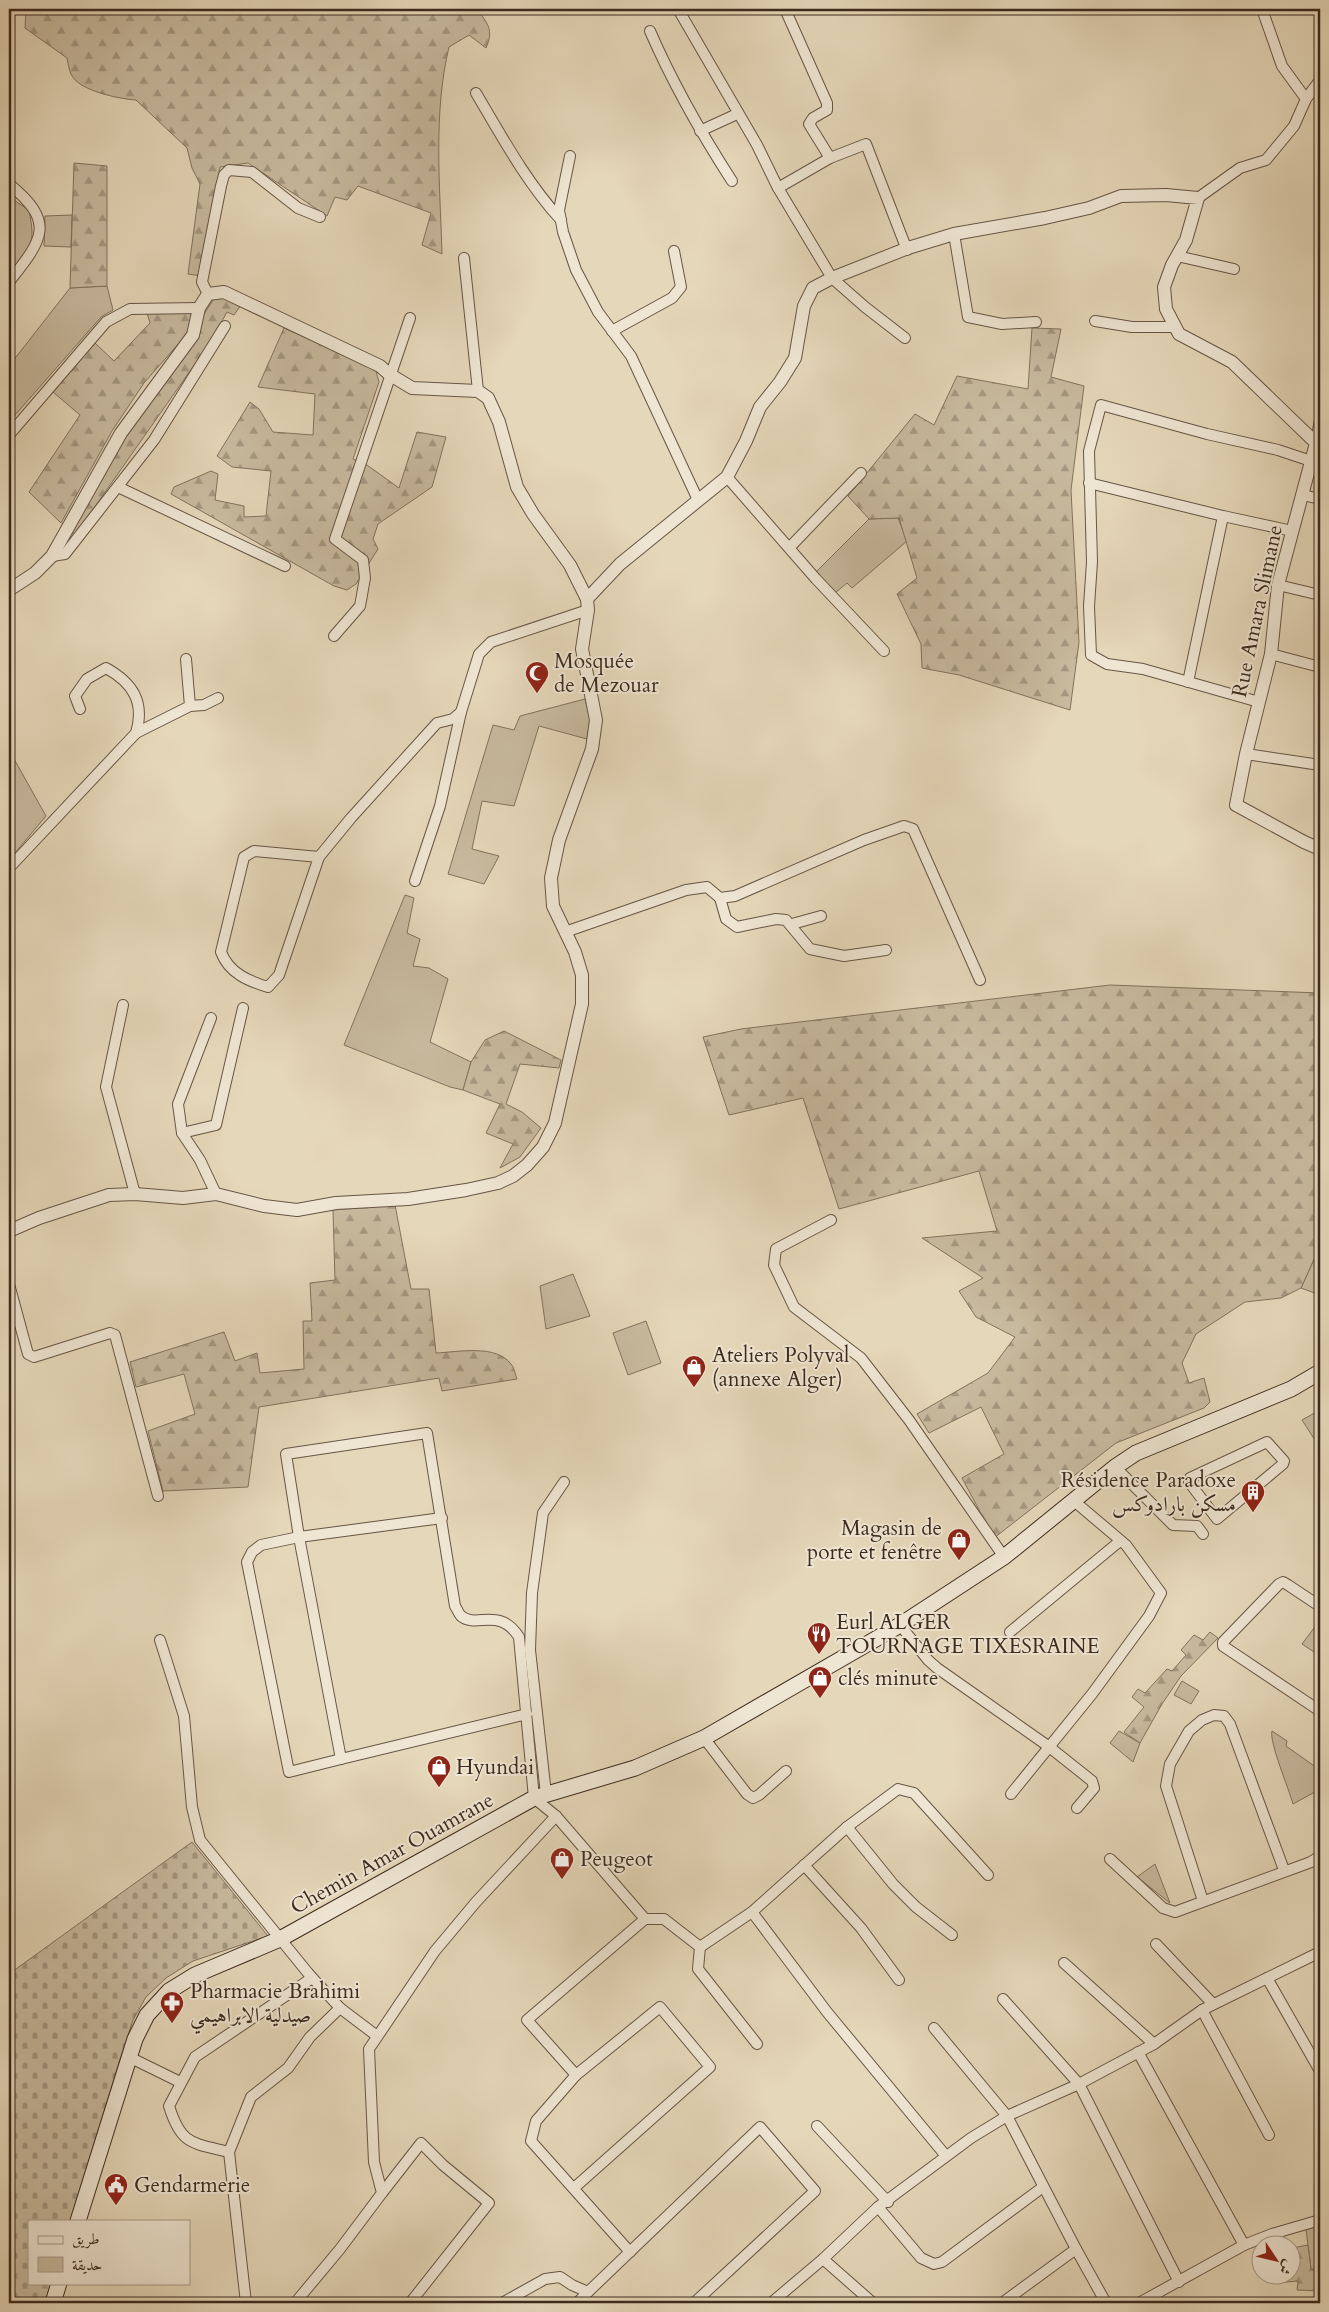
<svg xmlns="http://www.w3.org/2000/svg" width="1329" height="2312" font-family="Cardo,Amiri,serif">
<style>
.green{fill:#c8ba9f;stroke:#82725e}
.forest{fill:url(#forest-firs);stroke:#82725e}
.cemetery{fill:url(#cemetery-stones);stroke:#82725e}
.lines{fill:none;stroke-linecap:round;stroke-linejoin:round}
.minor-casing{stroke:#675545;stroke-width:12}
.tertiary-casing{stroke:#675545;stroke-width:14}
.secondary-casing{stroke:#3d2a1e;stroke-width:17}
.minor{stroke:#eee5d2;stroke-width:10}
.tertiary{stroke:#eee5d2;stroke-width:12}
.secondary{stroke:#eee5d2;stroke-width:15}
.labels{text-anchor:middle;stroke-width:4;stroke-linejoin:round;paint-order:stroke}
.street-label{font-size:21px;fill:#3d2a1e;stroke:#eee5d2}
.poi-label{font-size:21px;fill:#3d2a1e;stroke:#eee5d2;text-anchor:start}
</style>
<defs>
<pattern id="forest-firs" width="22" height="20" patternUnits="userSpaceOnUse" patternTransform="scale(1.25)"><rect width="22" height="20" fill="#c8ba9f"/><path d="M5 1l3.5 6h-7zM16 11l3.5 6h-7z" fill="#a49781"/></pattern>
<pattern id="cemetery-stones" width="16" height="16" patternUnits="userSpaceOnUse" patternTransform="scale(1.25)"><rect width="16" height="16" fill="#c8ba9f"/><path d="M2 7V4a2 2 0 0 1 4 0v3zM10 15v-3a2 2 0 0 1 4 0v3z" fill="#a49781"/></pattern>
</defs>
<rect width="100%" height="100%" fill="#e5d7b9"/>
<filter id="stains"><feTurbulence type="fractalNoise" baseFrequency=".004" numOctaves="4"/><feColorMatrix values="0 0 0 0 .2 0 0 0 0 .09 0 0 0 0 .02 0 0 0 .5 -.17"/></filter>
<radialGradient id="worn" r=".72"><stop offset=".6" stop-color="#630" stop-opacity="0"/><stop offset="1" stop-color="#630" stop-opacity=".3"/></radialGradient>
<g class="green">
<path d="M9,197L29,210C36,247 31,245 9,273Z"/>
<path d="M72,215L71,247L44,246L45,216Z"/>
<path d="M107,286L113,310L101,317L9,422V366L70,288Z"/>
<path d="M898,518L907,541L852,588L847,583L835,593L815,573L869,519Z"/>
<path d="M585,699L590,719L587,739L539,726L514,806L482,801L472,849L499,856L484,884L448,874L493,725L514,730L520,716Z"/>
<path d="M9,750L46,816L9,860Z"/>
<path d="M405,895L414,898L407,933L420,939L413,966L429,968L448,979L430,1042L471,1062L463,1090L450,1087L344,1045Z"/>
<path d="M1320,1246V1295L1301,1288Z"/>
<path d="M573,1274L590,1316L546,1329L540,1286Z"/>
<path d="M646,1321L661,1363L628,1375L613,1333Z"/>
<path d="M1320,1410V1448L1302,1420Z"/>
<path d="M1320,1620V1656L1302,1644Z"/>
<path d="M1182,1681L1199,1691L1191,1704L1174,1695Z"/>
<path d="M1119,1731L1140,1743L1133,1762L1110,1743Z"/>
<path d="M1272,1731L1287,1741L1286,1746L1320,1770V1778L1315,1792L1293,1804C1289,1789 1269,1742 1272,1731Z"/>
<path d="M1155,1864L1170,1903L1137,1877Z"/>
<path d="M1320,2226V2271L1311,2269L1306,2229Z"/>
</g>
<g class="forest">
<path d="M26,9H477C488,24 494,30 486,48L469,35L449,47C433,114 440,185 442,254L422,245L431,213L358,186L347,200L335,197L327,216L248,163L220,167L201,276L188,274L200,184L192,168L187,148L136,100C120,99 78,91 71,74C69,70 68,63 67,58L25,28Z"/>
<path d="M74,163L107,166V286L70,288Z"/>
<path d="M215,297L226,298L241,305L234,315L227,312L211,341L75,535L70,532L123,439Z"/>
<path d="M147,313H192L187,334L144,383L112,431L61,523L29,492L80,415L53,392L95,343L114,361L150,323Z"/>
<path d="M284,328L375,368L379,382L353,459L367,465L399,488L417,432L446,437L432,487L378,524L373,539L378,549L356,584L347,590L334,586L171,494L174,487L211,471L218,474L215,500L244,506V517L266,516L271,471L232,467L217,456L250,402L259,409L273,432L313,435L315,394L258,387Z"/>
<path d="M1032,328L1061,329L1051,377L1084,386L1071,490L1079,642L1070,710L959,675L922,668L921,644L897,594L917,578L899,518L869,519L848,496L915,414L934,425L957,376L1028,389Z"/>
<path d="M1110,985L1320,993V1246L1301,1288L1281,1298L1245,1302L1196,1334L1182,1363L1189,1383L1204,1378L1210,1402L1204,1408L1116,1443L994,1538L962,1478L1004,1454L981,1407L929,1433L917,1414L988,1373L1015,1337L976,1317L959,1291L983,1278L922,1238L997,1231L979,1171L839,1209L803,1098L729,1115L703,1037L741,1029Z"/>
<path d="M504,1031L561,1060L559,1068L520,1064L506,1104L522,1112L541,1128L520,1157L500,1168L513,1144L486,1133L500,1104L463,1090L471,1062L485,1040Z"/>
<path d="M395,1205L411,1289H429L436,1353C458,1352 496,1344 511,1364C514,1367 515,1374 517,1379L442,1391L439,1378L259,1407L248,1487L163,1491L148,1431L195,1414L184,1374L136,1387L130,1362L224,1332L235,1361L257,1353L260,1373L304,1369L303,1321H312L310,1283L335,1280L333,1210Z"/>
<path d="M1210,1632L1218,1638L1181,1676L1162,1704L1140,1743L1124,1732L1144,1707L1132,1697L1138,1689L1145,1693L1167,1669L1172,1671L1186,1655L1181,1650L1194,1635L1203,1640Z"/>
<path d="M1308,2245L1311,2269L1320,2271V2291L1297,2290L1298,2281L1276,2283L1274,2275L1292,2274V2248Z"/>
</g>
<path class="cemetery" d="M192,1842L268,1936L193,1961L166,1978L146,1997L133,2020L120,2059L70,2221H29V2283H51L45,2303H9V1974Z"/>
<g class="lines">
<g class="minor-casing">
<g id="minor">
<path d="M678,9L757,145L778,188L832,278L865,307L905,338"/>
<path d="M1262,9L1282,66L1306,99"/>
<path d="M650,31C673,84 701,133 732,181"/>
<path d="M476,93C502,137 527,183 561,220"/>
<path d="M700,131L737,114"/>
<path d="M570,156L559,210L563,232L576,270L598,312L631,356L698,500"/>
<path d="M830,158L866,144L907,250"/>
<path d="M9,184C57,223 42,240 9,282"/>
<path d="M778,188L830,158L809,124L813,118L827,110V103L785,9"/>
<path d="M1198,198L1240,168L1266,160L1294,126L1306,99L1320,80"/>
<path d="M954,234L968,317L1002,324L1036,322"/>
<path d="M1177,256L1234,269"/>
<path d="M464,258L478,391"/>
<path d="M208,294L202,282L221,186L224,175L229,170L252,172L298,208L320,217"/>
<path d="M1095,321L1132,327H1176"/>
<path d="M612,331L672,298L681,287L674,251"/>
<path d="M9,435L106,322L130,309L199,308"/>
<path d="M1320,442L1316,443L1320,419"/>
<path d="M727,477L816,579L884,651"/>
<path d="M1089,483L1223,516"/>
<path d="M118,487L285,566"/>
<path d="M1303,495L1320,499"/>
<path d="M790,547L861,473"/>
<path d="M52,556L65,554L154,440L225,326"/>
<path d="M1278,585L1320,595"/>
<path d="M334,636L360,606L365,578L363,560L335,539L410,318"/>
<path d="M1271,654L1320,667"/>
<path d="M1188,682L1223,516L1292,531"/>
<path d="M1259,702L1143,669L1107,664L1091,655L1089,606L1092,562L1089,451L1101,405L1207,434L1278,450L1311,461"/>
<path d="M190,706L204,705L218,698"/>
<path d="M136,733L190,706L186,659"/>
<path d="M1246,754L1320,765"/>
<path d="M319,857L254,851L244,857L221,952C229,973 248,981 268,987L279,975L319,857L351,818L437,723L453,719L461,712L479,654L491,642L588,610"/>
<path d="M9,868L136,733C145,702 133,683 106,668L87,679L75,696L80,709"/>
<path d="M415,881L440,806L461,712"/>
<path d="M720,898L726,919L737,927L776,919L786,920L810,949L844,956L886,950"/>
<path d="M792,924L821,916"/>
<path d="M565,932L686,890L707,887L720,898L735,896L864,840L904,826L913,829L980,980"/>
<path d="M123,1005L106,1087L135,1194"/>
<path d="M211,1018L178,1104L182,1133L200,1160L216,1194"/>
<path d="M182,1133L216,1125L243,1008"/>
<path d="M831,1220L776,1249L774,1265L794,1307L861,1358L909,1420L1004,1557"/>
<path d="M9,1284L28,1354L34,1357L110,1333L115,1335L158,1496"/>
<path d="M1267,1442L1284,1461L1283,1464L1217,1519L1189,1482L1190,1478Z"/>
<path d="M1115,1467L1173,1525L1197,1526L1203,1534"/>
<path d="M1318,1605L1288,1585L1283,1582L1279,1584L1223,1642V1646L1320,1711"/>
<path d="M900,1625L928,1660L937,1668L1048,1746L1092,1781L1094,1788L1077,1808"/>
<path d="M1010,1632L1120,1541"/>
<path d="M160,1640L184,1716L192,1807L200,1840L308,1973L340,2008L377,2036"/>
<path d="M527,1714L341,1759L299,1537L286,1454L427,1433L455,1606C457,1609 459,1614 461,1616C477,1629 499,1606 519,1637L534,1798L556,1816L645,1919L527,2020L576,2075"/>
<path d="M704,1738L747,1794L753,1798L759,1795L786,1771"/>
<path d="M341,1759L289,1772L247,1562L252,1552L261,1545L299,1537L442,1518"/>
<path d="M546,1794L530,1650L532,1593L543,1513L564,1482"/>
<path d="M1011,1794L1092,1694L1149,1616L1161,1593L1126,1545L1074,1501"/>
<path d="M847,1827L893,1884L916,1907L952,1935"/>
<path d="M1110,1859L1163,1908L1175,1912L1311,1862L1320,1856"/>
<path d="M804,1865L861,1928L899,1980"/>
<path d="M1203,1901L1166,1786L1170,1764L1189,1731L1202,1720L1214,1715L1224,1716L1230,1724L1284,1870"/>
<path d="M752,1912L827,2012L946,2156"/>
<path d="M645,1919H664L700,1947L698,1969L757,2044"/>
<path d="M1156,1944L1213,2004"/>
<path d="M700,1947L752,1912L847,1827L898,1789L914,1793L988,1875"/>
<path d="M1064,1963L1154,2044"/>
<path d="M1267,1978L1320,2071"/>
<path d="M1003,1999L1079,2084L1179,2282"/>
<path d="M1202,2010L1269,2135"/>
<path d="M934,2028L1007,2116L1076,2249L1106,2303"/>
<path d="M1138,2052L1244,2245"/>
<path d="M129,2057L180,2082"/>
<path d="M817,2126L888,2202"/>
<path d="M229,2152C192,2143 181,2145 169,2106L195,2057L312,1978L308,1973"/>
<path d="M574,2188L710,2067L660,2007L576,2075L536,2121L531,2141L630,2252"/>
<path d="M382,2193L421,2143L443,2165L489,2203L410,2303"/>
<path d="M878,2207L921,2258L934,2264L942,2262L1043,2187"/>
<path d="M823,2259L873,2303"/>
<path d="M588,2292L760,2127L815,2191L694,2303"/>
<path d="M246,2303L229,2152L251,2097L288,2068L310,2037L340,2008"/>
<path d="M295,2303L340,2249L382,2193L374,2162L369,2049L435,1951L476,1902L556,1816"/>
<path d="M502,2303L545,2279L560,2277L572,2285L588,2292L577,2303"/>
<path d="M771,2303L823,2259L878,2207L971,2138L1007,2116L1079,2084L1154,2044L1202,2010L1320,1952"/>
<path d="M1002,2303L1076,2249"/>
<path d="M1139,2303L1244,2245L1272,2234L1320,2220"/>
</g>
</g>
<g class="tertiary-casing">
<g id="tertiary">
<path d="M9,590L35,573L52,556L121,433L193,335L199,308L208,294L224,292L380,366L389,374L412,388L478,391L488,398L499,422L517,487L533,514L570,565L587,599"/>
<path d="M9,1231L39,1218L109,1195L135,1194L183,1198L216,1194L264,1206L297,1210L336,1203L408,1199L466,1190L498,1183L513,1176L527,1165L543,1147L555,1123L582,1004V975L575,952L553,906L551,878L559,840L592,749L596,720L582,649L588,610L587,599L620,564L727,477L746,441L760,407L780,382L795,358L804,306L813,288L832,278L908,248L954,234L1045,218L1089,208L1121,196L1166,195L1198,198L1186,240L1172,265L1164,287L1166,309L1179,334L1232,362L1316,443L1278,585L1271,654L1246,754L1236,805L1304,842L1320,849"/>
</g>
</g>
<g class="secondary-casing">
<g id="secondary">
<path d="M78,2221L135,2039L147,2015L169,1991L195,1975L280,1939L534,1798L635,1768L704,1738L900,1625L1004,1557L1115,1467L1136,1453L1291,1389L1320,1372"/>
<path d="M53,2303L59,2283"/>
</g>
</g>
<use href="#minor" class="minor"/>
<use href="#tertiary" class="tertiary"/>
<use href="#secondary" class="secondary"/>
</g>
<defs>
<g id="mosque-pin" transform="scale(1.25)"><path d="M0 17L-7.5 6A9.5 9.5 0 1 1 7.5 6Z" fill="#8f2418" stroke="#eee5d2"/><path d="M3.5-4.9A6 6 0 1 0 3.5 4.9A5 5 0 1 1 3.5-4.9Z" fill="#fff"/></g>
<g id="shop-pin" transform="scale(1.25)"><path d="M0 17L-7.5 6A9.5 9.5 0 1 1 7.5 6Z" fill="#8f2418" stroke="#eee5d2"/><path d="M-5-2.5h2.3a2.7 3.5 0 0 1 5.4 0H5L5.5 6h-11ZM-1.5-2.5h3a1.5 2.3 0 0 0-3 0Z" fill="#fff"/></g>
<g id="building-pin" transform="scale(1.25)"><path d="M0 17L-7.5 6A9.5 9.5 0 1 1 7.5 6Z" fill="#8f2418" stroke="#eee5d2"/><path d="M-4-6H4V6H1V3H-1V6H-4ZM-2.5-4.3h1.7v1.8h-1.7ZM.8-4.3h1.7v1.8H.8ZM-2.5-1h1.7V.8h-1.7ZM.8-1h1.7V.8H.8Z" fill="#fff"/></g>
<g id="restaurant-pin" transform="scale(1.25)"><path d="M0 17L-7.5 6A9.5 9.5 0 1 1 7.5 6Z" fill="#8f2418" stroke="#eee5d2"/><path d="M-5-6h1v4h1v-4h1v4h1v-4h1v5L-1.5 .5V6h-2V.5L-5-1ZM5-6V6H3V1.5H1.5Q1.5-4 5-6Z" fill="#fff"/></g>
<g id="pharmacy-pin" transform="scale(1.25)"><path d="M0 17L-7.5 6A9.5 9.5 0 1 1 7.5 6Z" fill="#8f2418" stroke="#eee5d2"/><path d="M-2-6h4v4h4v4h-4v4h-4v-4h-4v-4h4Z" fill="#fff"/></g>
<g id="civic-pin" transform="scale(1.25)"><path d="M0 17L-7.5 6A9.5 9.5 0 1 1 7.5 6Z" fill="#8f2418" stroke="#eee5d2"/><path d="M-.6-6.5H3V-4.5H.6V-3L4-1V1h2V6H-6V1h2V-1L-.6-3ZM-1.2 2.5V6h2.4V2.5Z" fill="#fff"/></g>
</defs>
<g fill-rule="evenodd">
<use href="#mosque-pin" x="537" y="673"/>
<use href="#shop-pin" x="694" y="1367"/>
<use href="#building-pin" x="1253" y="1492"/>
<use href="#shop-pin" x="959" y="1540"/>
<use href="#restaurant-pin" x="819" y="1634"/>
<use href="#shop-pin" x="820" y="1678"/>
<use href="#shop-pin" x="439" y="1767"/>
<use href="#shop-pin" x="562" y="1859"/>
<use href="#pharmacy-pin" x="172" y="2003"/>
<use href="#civic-pin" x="116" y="2185"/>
</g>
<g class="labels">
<g class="street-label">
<text transform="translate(1257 611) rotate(-78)" y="7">Rue Amara Slimane</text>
<text transform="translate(392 1853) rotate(-29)" y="7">Chemin Amar Ouamrane</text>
</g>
<g class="poi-label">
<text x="554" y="668">Mosquée<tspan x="554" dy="24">de Mezouar</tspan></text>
<text x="712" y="1362">Ateliers Polyval<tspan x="712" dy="24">(annexe Alger)</tspan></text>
<text x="1236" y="1487" text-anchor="end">Résidence Paradoxe<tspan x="1236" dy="24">مسكن بارادوكس</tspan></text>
<text x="942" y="1535" text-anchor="end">Magasin de<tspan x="942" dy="24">porte et fenêtre</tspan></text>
<text x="836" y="1629">Eurl ALGER<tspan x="836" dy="24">TOURNAGE TIXESRAINE</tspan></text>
<text x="838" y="1685">clés minute</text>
<text x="456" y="1774">Hyundai</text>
<text x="580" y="1866">Peugeot</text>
<text x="190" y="1998">Pharmacie Brahimi<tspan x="190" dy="24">صيدلية الابراهيمي</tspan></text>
<text x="134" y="2192">Gendarmerie</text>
</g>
</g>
<rect width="1329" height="2312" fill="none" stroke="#e5d7b9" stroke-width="30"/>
<rect x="10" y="10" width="1309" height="2292" fill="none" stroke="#3d2a1e" stroke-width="2.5"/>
<rect x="15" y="15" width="1299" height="2282" fill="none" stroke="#3d2a1e"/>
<rect x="28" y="2220" width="162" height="65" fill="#eee5d2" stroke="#a79a8a"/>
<rect x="38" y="2236" width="25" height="8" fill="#eee5d2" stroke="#a79a8a"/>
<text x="72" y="2244" font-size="15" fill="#3d2a1e">طريق</text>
<rect x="38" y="2257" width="25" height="15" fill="#c8ba9f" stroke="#a79a8a"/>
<text x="72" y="2270" font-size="15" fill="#3d2a1e">حديقة</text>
<g transform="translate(1276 2260) rotate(125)"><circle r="24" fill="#eee5d2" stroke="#a79a8a"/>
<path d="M0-4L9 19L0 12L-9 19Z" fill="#8f2418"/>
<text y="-8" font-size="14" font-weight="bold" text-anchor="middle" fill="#3d2a1e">ش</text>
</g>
<rect width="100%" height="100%" filter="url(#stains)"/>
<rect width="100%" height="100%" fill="url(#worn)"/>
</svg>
